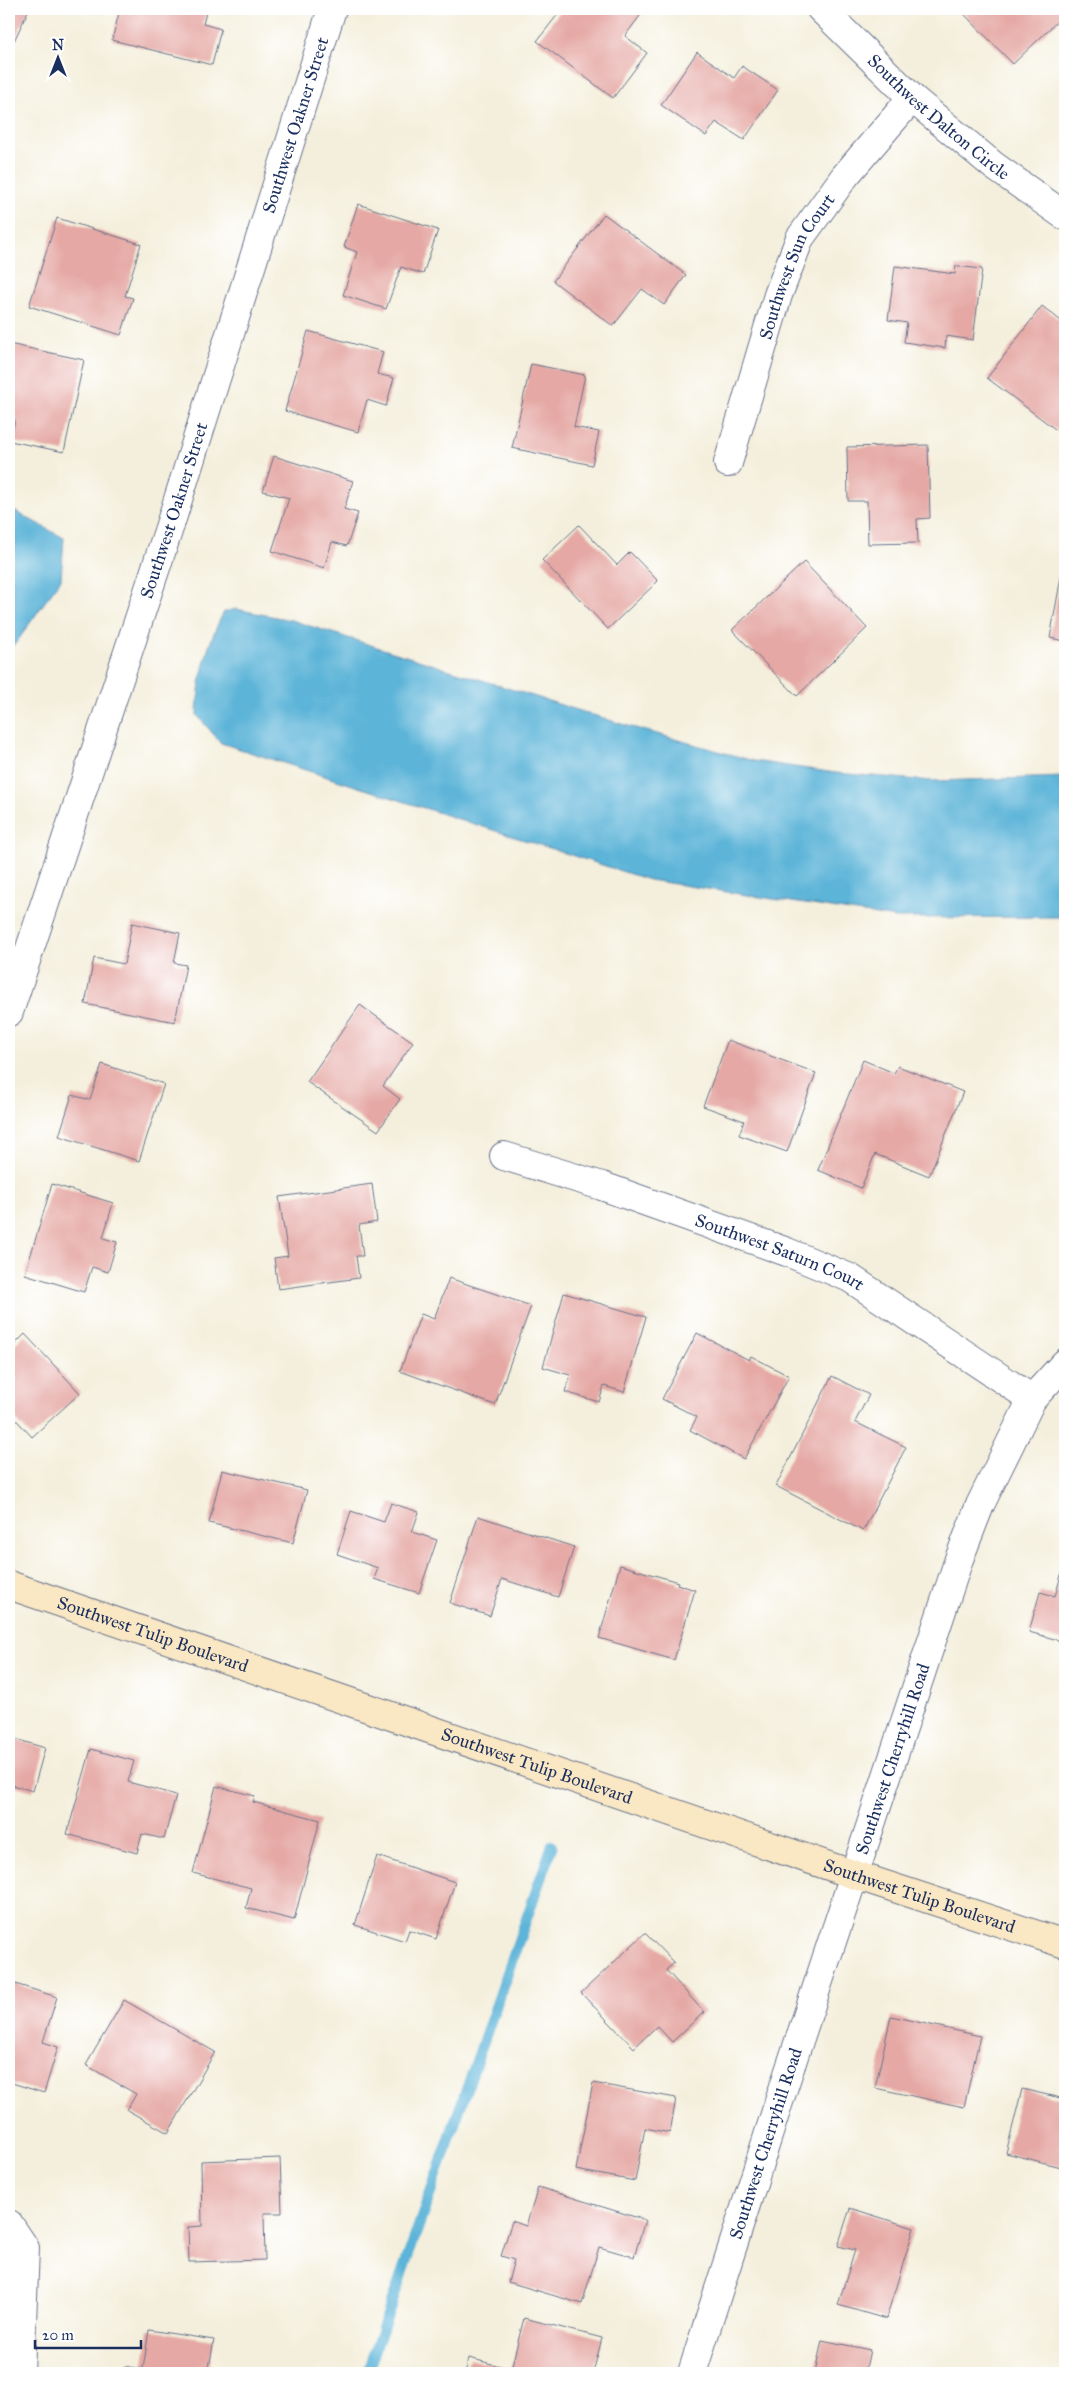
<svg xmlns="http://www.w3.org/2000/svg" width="1074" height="2382" font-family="'IM FELL Great Primer',serif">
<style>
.water{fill:#5bb4d8;stroke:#3b729b}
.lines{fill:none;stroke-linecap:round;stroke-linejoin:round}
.stream{stroke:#5bb4d8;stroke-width:11}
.building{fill:#e5a8a4}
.street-casing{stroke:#67728a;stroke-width:30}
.secondary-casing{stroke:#67728a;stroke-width:30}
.street{stroke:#fff;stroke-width:28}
.secondary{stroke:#fae7c3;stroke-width:28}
.labels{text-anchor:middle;stroke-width:4;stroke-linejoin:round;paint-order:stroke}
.street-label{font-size:18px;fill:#1b2f5e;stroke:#fff}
</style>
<rect width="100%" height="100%" fill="#fff"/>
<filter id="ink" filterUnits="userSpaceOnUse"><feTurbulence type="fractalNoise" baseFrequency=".02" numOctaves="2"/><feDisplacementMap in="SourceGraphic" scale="10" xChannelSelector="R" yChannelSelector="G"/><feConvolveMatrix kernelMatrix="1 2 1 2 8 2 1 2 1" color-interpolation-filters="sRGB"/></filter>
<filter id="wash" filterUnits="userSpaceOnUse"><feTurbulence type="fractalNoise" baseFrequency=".0096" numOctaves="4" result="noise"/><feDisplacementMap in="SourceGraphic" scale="20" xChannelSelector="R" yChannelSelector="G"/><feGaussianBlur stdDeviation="1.12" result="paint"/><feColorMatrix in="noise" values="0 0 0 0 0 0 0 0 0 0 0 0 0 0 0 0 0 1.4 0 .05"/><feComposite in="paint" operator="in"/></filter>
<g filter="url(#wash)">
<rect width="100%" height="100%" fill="#f4efdc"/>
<g class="water">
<path d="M9,508L64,538L61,579L16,643L9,648Z"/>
<path d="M236,609L291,620L625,725L754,761L836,773L932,781L1065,777V917L896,918L649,880L221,743L197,715C198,680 207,643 224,612Z"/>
</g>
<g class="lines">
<path class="stream" d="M367,2373L552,1846"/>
</g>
<g id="blocks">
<g class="building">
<path d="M9,9H29L14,41L9,39Z"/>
<path d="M120,9H207L203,24L221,29L212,65L112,40Z"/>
<path d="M562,9H645L625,36L647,53L613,98L537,41Z"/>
<path d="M959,9H1064L1065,14L1013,64Z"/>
<path d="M697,52L734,78L742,66L778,90L744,140L716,122L706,136L661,105Z"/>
<path d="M358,204L438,230L423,274L401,267L386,309L343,295L357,252L344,247Z"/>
<path d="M604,214L686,275L664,305L642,289L613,326L553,281Z"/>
<path d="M57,218L141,244L125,296L133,298L121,335L29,306Z"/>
<path d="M895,266L955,274L956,266L982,269L973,340L946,336L945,348L904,342L907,323L888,320Z"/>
<path d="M1042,306L1065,324V432L1063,435L987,378Z"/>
<path d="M308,331L383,352L377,374L394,378L386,406L367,400L358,432L285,411Z"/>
<path d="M9,344L84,360L64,452L10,441L15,420L9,419Z"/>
<path d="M531,364L585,375L574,427L599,432L592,465L512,448Z"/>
<path d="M928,445L930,518L917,519L918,543L868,544L867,501H848L847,447Z"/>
<path d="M274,456L353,481L344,509L358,513L347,546L332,542L324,568L272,551L289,498L263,491Z"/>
<path d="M579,525L617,565L630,552L658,581L608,629L542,560Z"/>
<path d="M1064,560L1065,561V641L1050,638Z"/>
<path d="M804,562L867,628L797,696L732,630Z"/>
<path d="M132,923L180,933L174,963L186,965L175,1022L85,1004L94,958L124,964Z"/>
<path d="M360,1005L413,1042L383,1086L400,1099L378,1131L307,1082Z"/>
<path d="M728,1040L816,1073L787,1152L739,1135L744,1121L703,1106Z"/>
<path d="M863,1060L894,1073L898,1066L963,1092L929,1176L875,1154L861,1188L818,1170Z"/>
<path d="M102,1064L164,1084L139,1161L59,1136L72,1095L90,1100Z"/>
<path d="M52,1184L113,1203L103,1238L117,1242L108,1272L92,1267L84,1292L25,1274Z"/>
<path d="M372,1184L377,1222L359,1225L363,1256H356L359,1278L278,1289L274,1258L288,1256L279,1197Z"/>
<path d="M449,1278L531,1306L495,1405L400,1371L421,1314L434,1319Z"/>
<path d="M564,1293L646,1317L624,1392L604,1386L599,1402L565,1392L570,1375L543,1367Z"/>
<path d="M697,1333L749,1360L751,1356L789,1376L744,1459L690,1430L697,1417L662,1399Z"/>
<path d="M25,1334L80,1393L32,1437L9,1412V1350Z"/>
<path d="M832,1376L869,1395L855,1422L906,1447L863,1531L776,1486Z"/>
<path d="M222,1470L307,1490L293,1543L209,1523Z"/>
<path d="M391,1503L419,1512L412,1532L437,1540L419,1593L374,1579L378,1568L337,1554L351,1511L384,1522Z"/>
<path d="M478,1516L574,1547L558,1597L502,1579L490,1616L450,1603Z"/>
<path d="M1065,1562V1642L1029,1632L1040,1592L1055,1596Z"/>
<path d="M620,1565L678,1582L677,1584L695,1590L674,1660L599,1638Z"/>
<path d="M9,1737L45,1748L33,1791L9,1784Z"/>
<path d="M91,1749L134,1761L128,1782L176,1795L164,1839L142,1834L137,1853L67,1834Z"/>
<path d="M216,1786L255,1796L253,1802L320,1820L294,1920L246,1908L251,1888L193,1873Z"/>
<path d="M377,1856L455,1882L436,1939L409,1930L405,1941L355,1925Z"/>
<path d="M645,1933L674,1963L666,1970L704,2012L672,2042L657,2026L634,2048L581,1993Z"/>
<path d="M9,1982L57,1997L43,2042L58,2047L44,2093L9,2082Z"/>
<path d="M124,2000L215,2052L168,2133L127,2110L136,2094L86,2065Z"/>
<path d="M891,2016L980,2036L964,2107L875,2088Z"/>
<path d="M593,2083L676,2098L670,2133L645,2128L635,2181L576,2170Z"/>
<path d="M1022,2089L1065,2099V2168L1006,2153Z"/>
<path d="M280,2158L282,2213H264L265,2260L189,2262L188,2227L202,2226L201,2161Z"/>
<path d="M538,2187L645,2220L634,2257L599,2247L582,2304L508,2282L514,2260L501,2256L512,2221L526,2226Z"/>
<path d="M850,2208L914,2228L886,2319L838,2305L855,2250L838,2246Z"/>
<path d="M524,2318L602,2338L593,2373H465L469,2358L511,2369Z"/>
<path d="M149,2330L214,2340L208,2373H123L124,2366L143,2369Z"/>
<path d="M822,2340L870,2350L865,2373H815Z"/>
</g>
</g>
</g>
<g filter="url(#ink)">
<use href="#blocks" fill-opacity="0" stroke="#67728a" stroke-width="1"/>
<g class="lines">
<g class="street-casing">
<g id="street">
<path id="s1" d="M821,9L912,98L994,166L1065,216"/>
<path id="s2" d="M728,463L778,295L800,238L845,176L912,98"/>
<path id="s3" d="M9,1012L170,525L332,9"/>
<path id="s4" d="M504,1156L602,1186L787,1252L850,1278L1032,1399"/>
<path d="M9,2224L25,2248L20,2373"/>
<path id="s5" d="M692,2373L785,2083L959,1559L980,1505L1032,1399L1065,1363"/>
</g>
</g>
<g class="secondary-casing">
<g id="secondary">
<path id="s6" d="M9,1585L855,1875L1065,1944"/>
</g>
</g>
<use href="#street" class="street"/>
<use href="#secondary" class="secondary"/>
</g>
</g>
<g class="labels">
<g class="street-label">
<text dy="6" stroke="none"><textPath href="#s1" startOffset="160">Southwest Dalton Circle</textPath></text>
<text dy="6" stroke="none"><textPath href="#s3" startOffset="932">Southwest Oakner Street</textPath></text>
<text dy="6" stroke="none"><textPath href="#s2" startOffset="209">Southwest Sun Court</textPath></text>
<text dy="6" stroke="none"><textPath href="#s3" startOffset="528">Southwest Oakner Street</textPath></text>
<text dy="6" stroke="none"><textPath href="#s4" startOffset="292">Southwest Saturn Court</textPath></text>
<text dy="6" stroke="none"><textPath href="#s6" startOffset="152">Southwest Tulip Boulevard</textPath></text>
<text dy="6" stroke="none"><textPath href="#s5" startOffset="646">Southwest Cherryhill Road</textPath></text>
<text dy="6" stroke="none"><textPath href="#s6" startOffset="558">Southwest Tulip Boulevard</textPath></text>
<text dy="6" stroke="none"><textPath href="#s6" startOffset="962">Southwest Tulip Boulevard</textPath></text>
<text dy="6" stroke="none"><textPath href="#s5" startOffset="241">Southwest Cherryhill Road</textPath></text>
</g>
</g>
<rect width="1074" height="2382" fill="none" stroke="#fff" stroke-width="30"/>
<g transform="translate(58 58)" stroke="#ffffff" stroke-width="4" paint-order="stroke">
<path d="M0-4L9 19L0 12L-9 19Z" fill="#1b2f5e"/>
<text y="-8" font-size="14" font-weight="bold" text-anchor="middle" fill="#1b2f5e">N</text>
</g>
<path d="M35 2340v8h106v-8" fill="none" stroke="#1b2f5e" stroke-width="2.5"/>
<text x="42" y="2340" font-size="15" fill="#1b2f5e" stroke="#ffffff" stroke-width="4" paint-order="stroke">20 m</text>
</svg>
